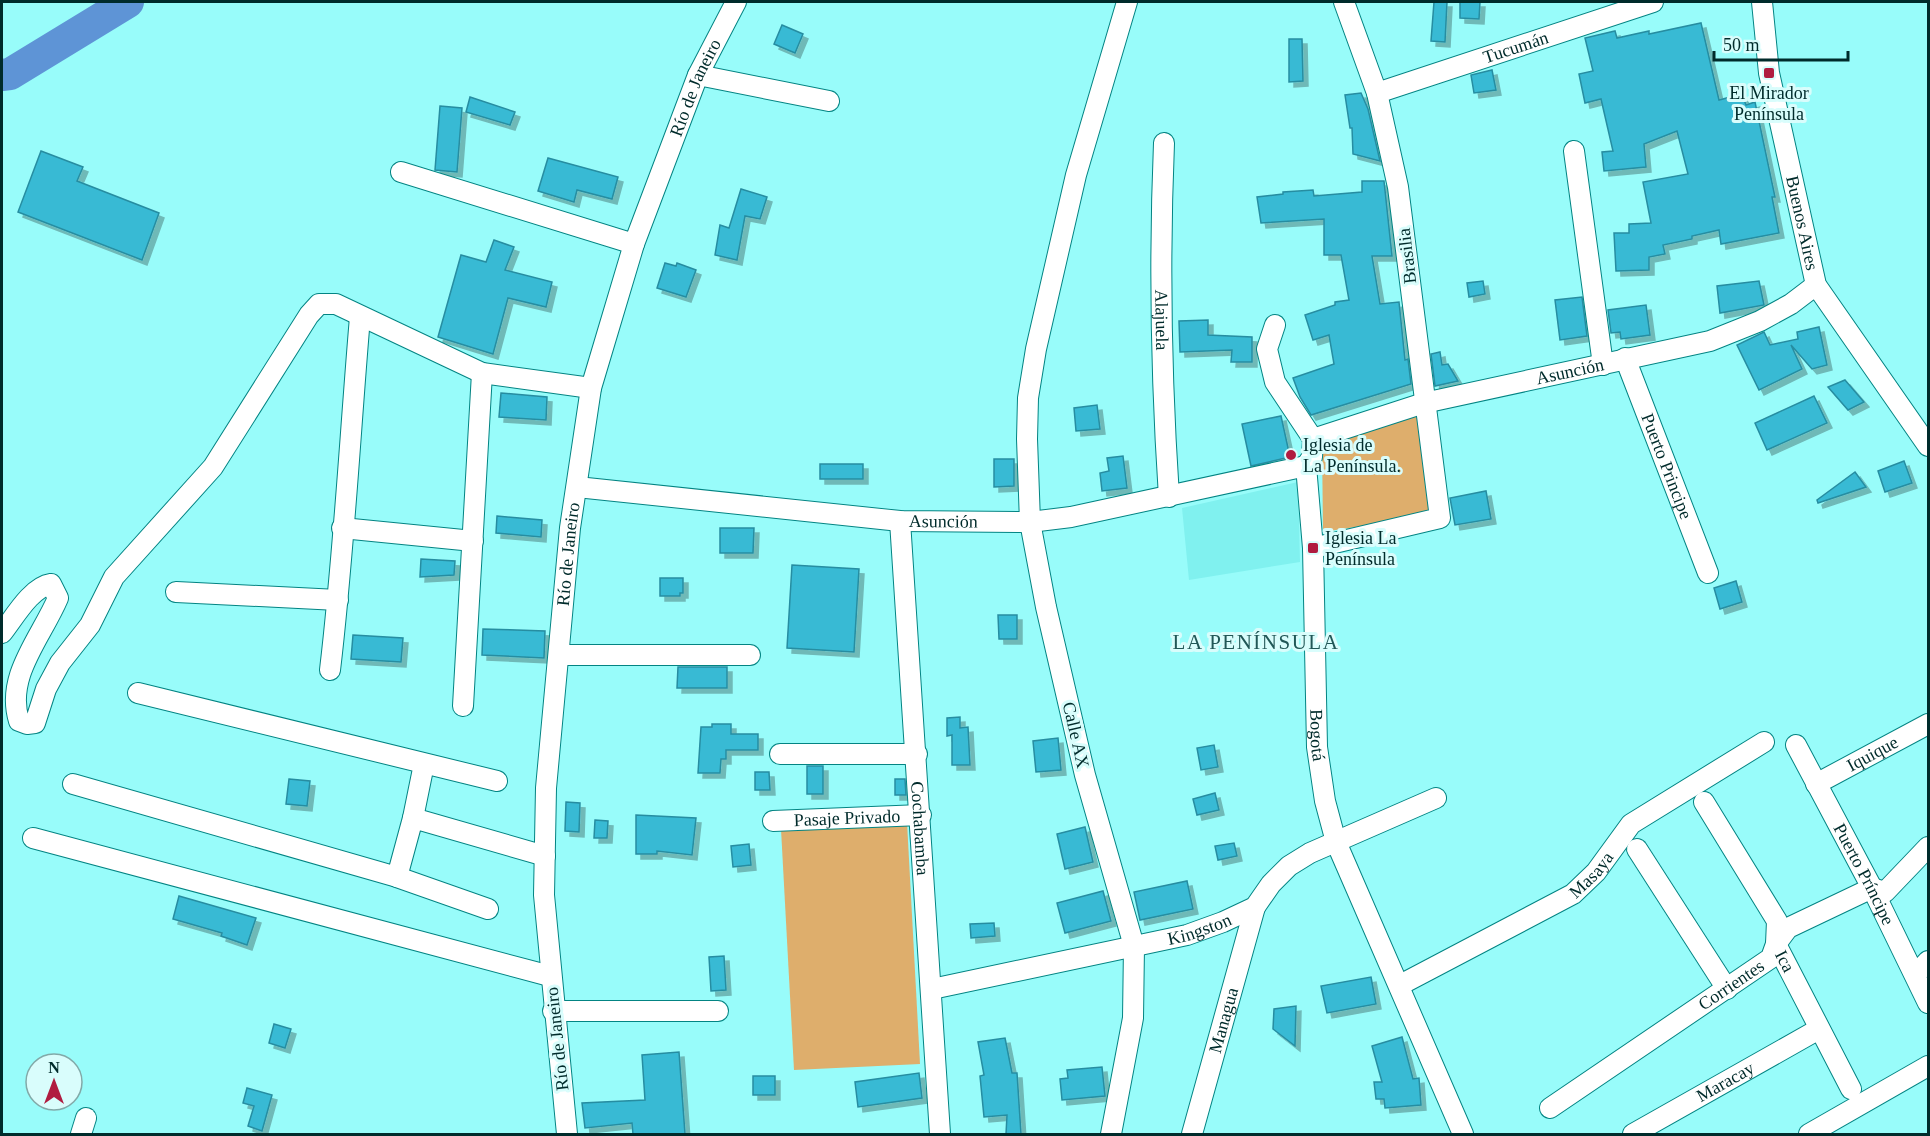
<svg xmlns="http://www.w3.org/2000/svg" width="1930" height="1136" font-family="'Times New Roman',serif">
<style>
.built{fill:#80f1ef}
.green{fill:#deae6c}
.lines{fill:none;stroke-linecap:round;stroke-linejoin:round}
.river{stroke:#5e94d6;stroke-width:32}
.building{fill:#38bad4;stroke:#278da1;stroke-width:1.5;filter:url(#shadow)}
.minor-casing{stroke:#038483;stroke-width:22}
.minor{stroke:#fff;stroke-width:20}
.poi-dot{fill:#b01c40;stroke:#d9fdfc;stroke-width:2}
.labels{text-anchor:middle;stroke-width:6;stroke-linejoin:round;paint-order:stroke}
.street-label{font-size:18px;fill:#002b2b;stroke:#d9fdfc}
.poi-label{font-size:18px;fill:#002b2b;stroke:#d9fdfc;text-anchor:start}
.quarter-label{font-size:21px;letter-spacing:1.5px;fill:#215757;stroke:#d9fdfc}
</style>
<defs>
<filter id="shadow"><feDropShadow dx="5" dy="5" stdDeviation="0" flood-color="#0004"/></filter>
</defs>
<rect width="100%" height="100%" fill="#98fcfa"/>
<path class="built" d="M1298,482L1300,562L1189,580L1182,508Z"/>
<g class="green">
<path d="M1419,415L1432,515L1323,532L1322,441Z"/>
<path d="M907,822L920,1064L794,1070L781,829Z"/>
</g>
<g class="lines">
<path class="river" d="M2,75L10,74L128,2"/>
</g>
<g class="building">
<path d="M1434,2H1447L1445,42L1431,41Z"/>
<path d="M1460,2H1480L1479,19L1460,18Z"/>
<path d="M1701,23L1719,100L1742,94L1746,105L1755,102L1775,197H1772L1779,233L1721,244L1719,230L1692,236V239L1663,245L1665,254L1649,257V270L1616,271L1614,233H1629V224L1651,223L1643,182L1688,174L1677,131L1644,144L1646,167L1604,171L1602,152L1613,151L1601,99L1585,103L1579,74L1593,71L1585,38L1615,31L1617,38L1649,31V34Z"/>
<path d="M782,25L803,34L795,53L774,44Z"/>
<path d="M1289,39H1302L1303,81L1289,82Z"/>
<path d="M1492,70L1496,90L1474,93L1471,75Z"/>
<path d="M1361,93L1368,109L1380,161L1353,154L1352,128H1350L1345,95Z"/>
<path d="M470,97L515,112L510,125L466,112Z"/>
<path d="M440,106L462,108L457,172L435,170Z"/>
<path d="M41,151L83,167L77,181L159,213L142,260L18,212Z"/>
<path d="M548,158L618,177L612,199L577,190L574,202L538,191Z"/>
<path d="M1362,181H1384L1392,256H1372L1380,304L1399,302L1405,360L1408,359L1411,384L1311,415L1300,397L1293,378L1334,364L1329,335L1313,340L1305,315L1335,305V302L1349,300L1341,255H1324V219L1261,223L1257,197L1283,194V192L1313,190L1314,196L1362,192Z"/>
<path d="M741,189L767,197L760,219L745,216L737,260L715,255L720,225L729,228Z"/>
<path d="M494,240L514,247L505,270L552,282L546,307L508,298L493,354L438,337L461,255L486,262Z"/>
<path d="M665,263L676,266L677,263L696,270L686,297L657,288Z"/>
<path d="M1483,281L1485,294L1469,297L1467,283Z"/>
<path d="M1759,281L1764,305L1720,313L1717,286Z"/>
<path d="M1582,297L1587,336L1560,340L1555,300Z"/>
<path d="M1646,305L1650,335L1621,339L1620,332L1611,333L1608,310Z"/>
<path d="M1208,320V335L1252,337V362H1231L1232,350L1180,352L1179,321Z"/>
<path d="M1819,327L1827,365L1812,369L1791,345L1802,369L1759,390L1737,345L1764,332L1770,345L1798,339L1797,332Z"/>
<path d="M1440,352L1442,365L1448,364L1458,381L1435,386L1431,354Z"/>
<path d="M1845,380L1864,402L1848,410L1828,387Z"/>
<path d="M501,393L547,397L546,420L499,417Z"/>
<path d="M1814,396L1827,423L1767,450L1755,423Z"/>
<path d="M1097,405L1100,429L1076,431L1074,408Z"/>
<path d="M1281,416L1290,457L1251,466L1242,424Z"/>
<path d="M1123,456L1127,488L1102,491L1100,473L1109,471L1107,458Z"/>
<path d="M994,459H1014V486L994,487Z"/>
<path d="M1904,461L1912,483L1885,492L1878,471Z"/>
<rect x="820" y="464" width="43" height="15"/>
<path d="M1855,472L1866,487L1818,503L1817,500Z"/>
<path d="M1486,491L1491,519L1455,525L1450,498Z"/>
<path d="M497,516L542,520L541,537L496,533Z"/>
<path d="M720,528H754L753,553H720Z"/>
<path d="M421,559L455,561L454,575L420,577Z"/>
<path d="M792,565L859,569L854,652L787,648Z"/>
<path d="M660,578H683V593H680V596H660Z"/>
<path d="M1736,581L1742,602L1720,609L1714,588Z"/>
<path d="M998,615H1017V639H999Z"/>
<path d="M483,629L545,631L544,658L482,655Z"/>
<path d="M353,635L403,638L401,662L351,659Z"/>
<path d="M678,667H727V688H677Z"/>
<path d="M960,717V728L968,727L970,765H952V735L947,736V718Z"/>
<path d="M712,724H731V734H758V750H726V759H721L720,773H698L701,727H712Z"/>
<path d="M1058,738L1061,770L1036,772L1033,741Z"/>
<path d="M1214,745L1218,767L1201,770L1197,748Z"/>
<rect x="807" y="766" width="16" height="28"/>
<path d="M755,772H769L770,790H755Z"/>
<path d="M289,779L310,781L307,806L286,804Z"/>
<path d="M895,779H905L906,795H895Z"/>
<path d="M1215,793L1219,810L1197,815L1193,799Z"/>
<path d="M566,802L580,803L579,832L565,831Z"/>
<path d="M636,815L696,818L692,855L657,851V854H636Z"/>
<path d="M595,820L608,821L607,838H594Z"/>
<path d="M1085,827L1093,862L1065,869L1057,834Z"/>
<path d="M1234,843L1237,856L1218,860L1215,846Z"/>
<path d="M749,844L751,865L733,867L731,846Z"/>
<path d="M1187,881L1193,909L1140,920L1134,892Z"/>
<path d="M1103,891L1111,921L1065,933L1057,903Z"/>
<path d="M179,896L256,918L247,945L221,936L222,933L173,919Z"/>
<path d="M994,923L995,936L971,938L970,924Z"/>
<path d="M724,956L726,990L711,991L709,957Z"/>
<path d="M1371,977L1376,1004L1327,1013L1321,986Z"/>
<path d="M1296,1006L1295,1046L1273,1029L1274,1009Z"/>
<path d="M274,1024L291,1029L285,1048L269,1043Z"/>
<path d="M1402,1037L1413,1079L1419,1078L1421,1105L1385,1108L1384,1099H1376L1374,1082H1382L1372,1046Z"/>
<path d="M1005,1038L1012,1073H1017L1021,1134H1006L1007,1115L984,1117L980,1076L984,1075L978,1042Z"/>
<path d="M679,1052L685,1134H633L632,1123L585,1128L582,1103L645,1100L642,1055Z"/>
<path d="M1102,1067L1105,1096L1062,1100L1060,1079L1068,1078L1067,1070Z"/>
<path d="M919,1073L922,1098L858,1107L855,1082Z"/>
<rect x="753" y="1076" width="22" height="19"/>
<path d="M247,1088L272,1095L262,1131L248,1126L254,1106L243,1103Z"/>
</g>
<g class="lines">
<g class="minor-casing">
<g id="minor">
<path id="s1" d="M1762,2L1769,73L1816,285L1928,446"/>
<path d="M698,75L829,101"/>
<path id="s2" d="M1377,93L1653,2"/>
<path id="s3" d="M1164,143C1159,262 1161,377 1169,497"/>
<path d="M1574,151L1603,365"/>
<path d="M401,172L634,244"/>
<path id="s4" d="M1275,325L1267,349L1275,382L1313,439L1312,457L1306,466L1313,548L1317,747L1325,801L1336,842L1463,1134"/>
<path id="s5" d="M1625,358L1708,573"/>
<path id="s6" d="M1313,439L1424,403L1710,341L1760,321L1791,304L1816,285"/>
<path id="s7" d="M577,487L900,521L1030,522L1071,517L1306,466"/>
<path id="s8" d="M900,521L940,1134"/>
<path d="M342,528L473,541"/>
<path d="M1313,548L1440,518L1398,187L1377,93L1344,2"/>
<path d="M176,592L338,600"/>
<path d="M2,633C14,618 31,587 51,584L58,598C41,638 5,676 19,721L27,724L35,723L46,689L60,663L90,625L114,577L213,467L309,315L319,304H336L482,373L591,388"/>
<path d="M559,655H750"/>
<path d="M330,670C344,553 350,434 360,317"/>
<path d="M138,693L497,781"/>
<path d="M463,706L482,373"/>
<path id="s9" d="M1796,745L1872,888L1928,1003"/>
<path d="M780,754H917"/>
<path d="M73,784L397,877L488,909"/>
<path id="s10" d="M1816,784L1928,724"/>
<path id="s11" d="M1704,802L1777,921L1776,944L1851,1089"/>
<path d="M413,818L424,764"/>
<path id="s12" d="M773,821L921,815"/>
<path d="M33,838L550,976"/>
<path d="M1637,849L1727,989"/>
<path d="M397,877L413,818L545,856"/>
<path d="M1915,975L1928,961"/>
<path id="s13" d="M1400,985L1573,894L1596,872L1631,824L1764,742"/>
<path id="s14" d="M932,989L1187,935L1223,922L1255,907L1271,884L1289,866L1310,853L1436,798"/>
<path d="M553,1011H718"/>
<path id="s15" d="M1550,1108L1771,958L1776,944L1788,928L1872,888L1885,892L1928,847"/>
<path d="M81,1134L86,1118"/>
<path id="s16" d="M567,1134L544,895L546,788L570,528L591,388L634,244L698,75L736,2"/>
<path d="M1111,1134L1133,1018L1134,946L1085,775L1046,607L1030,522L1027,439L1028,398L1036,349L1076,175L1127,2"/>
<path id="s17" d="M1192,1134L1255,907"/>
<path id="s18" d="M1633,1134L1819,1029"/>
<path d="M1809,1134L1928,1066"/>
</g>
</g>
<use href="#minor" class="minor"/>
</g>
<g class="poi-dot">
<rect x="1763" y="67" width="12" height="12" rx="3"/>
<circle cx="1291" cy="455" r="6"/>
<rect x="1307" y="542" width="12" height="12" rx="3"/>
</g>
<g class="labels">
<g class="street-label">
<text dy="6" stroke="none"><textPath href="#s2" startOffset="146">Tucumán</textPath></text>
<text dy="6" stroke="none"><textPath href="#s16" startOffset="1068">Río de Janeiro</textPath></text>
<text dy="6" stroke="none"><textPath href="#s1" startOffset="225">Buenos Aires</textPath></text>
<text transform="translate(1407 256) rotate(-97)" y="6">Brasilia</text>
<text dy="6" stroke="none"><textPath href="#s3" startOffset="177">Alajuela</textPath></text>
<text dy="6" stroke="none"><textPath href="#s6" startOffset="266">Asunción</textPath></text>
<text dy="6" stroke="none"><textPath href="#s5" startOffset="116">Puerto Principe</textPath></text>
<text dy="6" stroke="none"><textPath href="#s7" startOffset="368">Asunción</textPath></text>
<text dy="6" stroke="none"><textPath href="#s16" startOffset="582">Río de Janeiro</textPath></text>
<text transform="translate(1076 735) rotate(77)" y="6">Calle AX</text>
<text dy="6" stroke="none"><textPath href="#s4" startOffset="426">Bogotá</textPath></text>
<text dy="6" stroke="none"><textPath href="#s10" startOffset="64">Iquique</textPath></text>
<text dy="6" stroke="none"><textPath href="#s12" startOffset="74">Pasaje Privado</textPath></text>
<text dy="6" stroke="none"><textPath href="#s8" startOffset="308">Cochabamba</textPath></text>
<text dy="6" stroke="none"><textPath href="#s13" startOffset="222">Masaya</textPath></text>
<text dy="6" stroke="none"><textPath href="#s9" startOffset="146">Puerto Príncipe</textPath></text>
<text dy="6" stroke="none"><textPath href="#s14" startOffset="274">Kingston</textPath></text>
<text dy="6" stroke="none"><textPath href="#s11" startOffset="182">Ica</textPath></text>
<text dy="6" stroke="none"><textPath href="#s15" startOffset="219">Corrientes</textPath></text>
<text dy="6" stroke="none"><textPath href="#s17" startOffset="118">Managua</textPath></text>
<text transform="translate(557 1039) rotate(-96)" y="6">Río de Janeiro</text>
<text dy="6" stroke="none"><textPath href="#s18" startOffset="106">Maracay</textPath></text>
</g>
<g class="poi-label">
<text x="1769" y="99" text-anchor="middle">El Mirador<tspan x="1769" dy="21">Península</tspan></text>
<text x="1303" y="451">Iglesia de<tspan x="1303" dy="21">La Península.</tspan></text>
<text x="1325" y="544">Iglesia La<tspan x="1325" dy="21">Península</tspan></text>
</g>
<g class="quarter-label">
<text x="1256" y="649">LA PENÍNSULA</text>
</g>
</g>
<rect width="1930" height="1136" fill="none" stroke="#002b2b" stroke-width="6"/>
<g transform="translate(54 1082)"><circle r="28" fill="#d9fdfc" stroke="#82a9a8" stroke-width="1.5"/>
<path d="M0-4.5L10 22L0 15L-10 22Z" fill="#b01c40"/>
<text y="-9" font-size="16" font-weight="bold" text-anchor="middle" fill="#002b2b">N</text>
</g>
<path d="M1714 51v9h134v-9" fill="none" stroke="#002b2b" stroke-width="3"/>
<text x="1723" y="51" font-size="18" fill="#002b2b" stroke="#d9fdfc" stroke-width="4.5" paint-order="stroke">50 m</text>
</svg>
